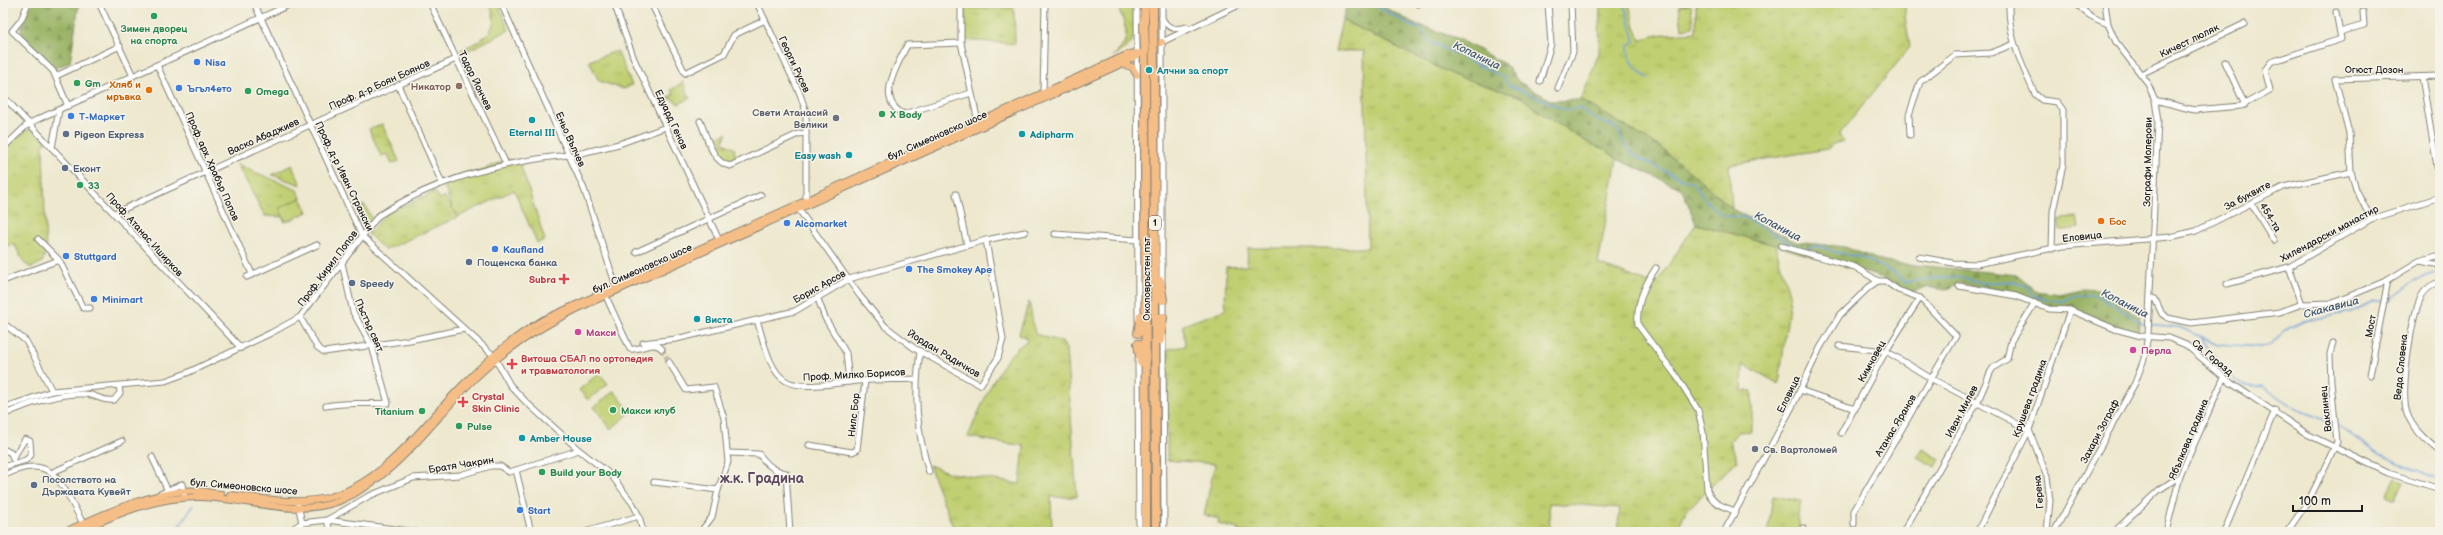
<svg xmlns="http://www.w3.org/2000/svg" width="2443" height="535" font-family="'Balsamiq Sans',sans-serif">
<style>
.grass{fill:url(#grass-tufts);stroke:#6e7646}
.forest{fill:url(#forest-firs);stroke:#5a6740}
.pitch{fill:#c0cf71;stroke:#6e7646}
.lines{fill:none;stroke-linecap:round;stroke-linejoin:round}
.stream{stroke:#6ca1d9;stroke-width:1.5}
.minor-tunnel{stroke:#c3bfaa;stroke-width:5;stroke-dasharray:5 2.5;stroke-linecap:butt}
.minor-casing{stroke:#848275;stroke-width:7}
.major-casing{stroke:#848275;stroke-width:8}
.highway-casing{stroke:#848275;stroke-width:10}
.minor{stroke:#fff;stroke-width:5}
.major{stroke:#f6be87;stroke-width:6}
.highway{stroke:#f6be87;stroke-width:8}
.highway-bridge-casing{stroke:#848275;stroke-width:10;stroke-linecap:butt}
.highway-bridge{stroke:#f6be87;stroke-width:8}
.leisure-dot{fill:#2e9e5b;stroke:#f7f3e8;stroke-width:1.5}
.shop-dot{fill:#3f7fe0;stroke:#f7f3e8;stroke-width:1.5}
.culture-dot{fill:#0f9aa8;stroke:#f7f3e8;stroke-width:1.5}
.education-dot{fill:#8d6e63;stroke:#f7f3e8;stroke-width:1.5}
.food-dot{fill:#e8710a;stroke:#f7f3e8;stroke-width:1.5}
.worship-dot{fill:#6b7280;stroke:#f7f3e8;stroke-width:1.5}
.service-dot{fill:#5c6f8a;stroke:#f7f3e8;stroke-width:1.5}
.health-dot{fill:#e0444e;stroke:#f7f3e8;stroke-width:1.5}
.hotel-dot{fill:#d1479c;stroke:#f7f3e8;stroke-width:1.5}
.labels{text-anchor:middle;stroke-width:3;stroke-linejoin:round;paint-order:stroke}
.shield{fill:#f7f3e8;stroke:#5e5c59;stroke-width:1}
.shield-label{font-size:9px;font-weight:bold;fill:#1c1c1c}
.leisure-label{font-size:10px;font-weight:bold;fill:#27864d;stroke:#f7f3e8;text-anchor:start}
.street-label{font-size:10px;fill:#1c1c1c;stroke:#f7f3e8}
.shop-label{font-size:10px;font-weight:bold;fill:#366cbe;stroke:#f7f3e8;text-anchor:start}
.culture-label{font-size:10px;font-weight:bold;fill:#0d838f;stroke:#f7f3e8;text-anchor:start}
.food-label{font-size:10px;font-weight:bold;fill:#c56008;stroke:#f7f3e8;text-anchor:end}
.education-label{font-size:10px;font-weight:bold;fill:#785e54;stroke:#f7f3e8;text-anchor:end}
.worship-label{font-size:10px;font-weight:bold;fill:#5b616d;stroke:#f7f3e8;text-anchor:end}
.service-label{font-size:10px;font-weight:bold;fill:#4e5e75;stroke:#f7f3e8;text-anchor:start}
.health-label{font-size:10px;font-weight:bold;fill:#be3a42;stroke:#f7f3e8;text-anchor:start}
.hotel-label{font-size:10px;font-weight:bold;fill:#b23c85;stroke:#f7f3e8;text-anchor:start}
.water-label{font-size:11px;font-style:italic;fill:#405871;stroke:#f7f3e8}
.district-label{font-size:14px;font-weight:bold;fill:#5d4a61;stroke:#f7f3e8}
</style>
<defs>
<pattern id="grass-tufts" width="24" height="20" patternUnits="userSpaceOnUse"><rect width="24" height="20" fill="#c0cf71"/><path d="M3 7l-1-3M5 7V3M7 7l1-3M15 17l-1-3M17 17v-4M19 17l1-3" fill="none" stroke="#a4b161"/></pattern>
<pattern id="forest-firs" width="22" height="20" patternUnits="userSpaceOnUse"><rect width="22" height="20" fill="#98b263"/><path d="M5 1l3.5 6h-7zM16 11l3.5 6h-7z" fill="#829855"/></pattern>
</defs>
<rect width="100%" height="100%" fill="#f7f3e8"/>
<filter id="ink" filterUnits="userSpaceOnUse"><feTurbulence type="fractalNoise" baseFrequency=".025" numOctaves="2"/><feDisplacementMap in="SourceGraphic" scale="8" xChannelSelector="R" yChannelSelector="G"/><feConvolveMatrix kernelMatrix="1 2 1 2 8 2 1 2 1" color-interpolation-filters="sRGB"/></filter>
<filter id="wash" filterUnits="userSpaceOnUse"><feTurbulence type="fractalNoise" baseFrequency=".012" numOctaves="4" result="noise"/><feDisplacementMap in="SourceGraphic" scale="16" xChannelSelector="R" yChannelSelector="G"/><feGaussianBlur stdDeviation="0.9" result="paint"/><feColorMatrix in="noise" values="0 0 0 0 0 0 0 0 0 0 0 0 0 0 0 0 0 1.4 0 .05"/><feComposite in="paint" operator="in"/></filter>
<g filter="url(#wash)">
<rect width="100%" height="100%" fill="#ede8ce"/>
<g class="grass">
<path d="M489,3H498L509,30L459,55L458,51C480,41 504,32 489,3Z"/>
<path d="M1117,3H1134C1134,31 1141,42 1113,56C1135,38 1124,26 1117,3Z"/>
<path d="M1600,3H1630C1629,13 1637,30 1640,41L1653,35L1696,32V3H1905V17L1910,47L1839,135L1844,142L1835,143L1827,149L1729,165L1732,209L1699,179L1657,145L1581,100L1599,53Z"/>
<path d="M965,8H1014L1015,44L965,40Z"/>
<path d="M1342,20L1453,75L1521,97L1545,116L1590,144L1605,149L1617,159L1598,264L1655,285L1696,224L1775,245L1790,298L1779,384L1743,364L1742,391H1752V431L1738,432L1730,441L1737,461L1686,511L1676,532H1617L1620,508L1549,503L1550,532H1238V529L1218,524L1219,519L1204,515L1215,464L1167,460L1168,349L1185,346L1183,325L1225,310L1226,267L1247,266L1248,248H1368L1364,51H1335Z"/>
<path d="M617,51L632,85L624,89L599,81L589,61Z"/>
<path d="M1148,74H1150L1152,532H1150Z"/>
<path d="M683,82L690,98L679,104L671,98L667,100L666,98L674,94L671,90Z"/>
<path d="M382,124L399,161L392,164L388,154L381,156L369,129Z"/>
<path d="M31,129L46,141L43,146L46,253L42,262L31,268L24,263L15,245L3,246V152L25,130Z"/>
<path d="M727,133L723,142L735,149L734,153L740,157L729,162L722,158L713,139Z"/>
<path d="M508,159L520,163L545,240L537,243L514,190L460,216L454,211L458,217L385,250L368,234L387,213L435,192L440,199L444,196L453,209L444,186Z"/>
<path d="M237,164L297,190L308,212L285,222L282,217L265,216Z"/>
<path d="M292,165L301,185L272,175Z"/>
<path d="M357,205L365,206L372,218L365,225L358,213L360,212Z"/>
<path d="M1029,302L1035,334L1062,342L1066,349L1077,497H1051L1052,532H955L929,465L950,473L1020,484L1024,446L968,437C979,411 1001,354 1026,342L1027,338L1019,334Z"/>
<path d="M1161,338L1162,532H1160L1159,362Z"/>
<path d="M1773,496L1801,501L1798,515L1800,532H1768Z"/>
</g>
<g class="forest">
<path d="M32,3H79L70,62L53,69L23,37L21,28Z"/>
<path d="M1348,3H1376L1414,23L1459,39L1506,65L1519,82L1552,101L1581,100L1657,145L1699,179L1732,209L1796,242L1845,247L1884,262L2018,275L2035,291L2060,294L2081,289L2096,290L2141,317L2138,333L2116,327L2073,308H2049L2018,293L1959,283L1946,290L1926,287L1912,293L1883,278L1775,245L1696,224L1682,189L1617,159L1605,149L1590,144L1545,116L1521,97L1453,75L1342,20Z"/>
</g>
<g class="pitch">
<path d="M1691,5L1693,27L1682,29L1679,6Z"/>
<path d="M301,198L307,212L286,222L279,208Z"/>
<path d="M2077,217L2079,228L2060,231L2058,220Z"/>
<path d="M599,373L608,384L588,400L579,390Z"/>
<path d="M614,391L631,412L611,429L594,407Z"/>
<path d="M1922,449L1940,459L1936,467L1917,457Z"/>
<path d="M2395,478L2403,482L2395,499L2386,495Z"/>
</g>
<g class="lines">
<g class="stream">
<path d="M1371,3L1415,28L1421,27L1429,41L1503,77L1509,85L1566,110L1580,108L1594,119L1613,126L1619,132L1625,146L1638,158L1680,178L1692,182L1708,203L1723,216L1744,217L1795,246L1804,249L1818,246L1838,253L1864,258L1896,274L1905,282L1946,277L1964,278L1983,283L2015,281L2025,286L2032,295L2047,300L2063,301L2076,295L2098,296L2144,324L2179,327L2218,344L2261,347L2268,345L2289,328L2304,321L2350,312L2375,301H2390L2412,282L2440,271"/>
<path d="M1624,3L1635,41L1628,46C1628,61 1637,71 1649,79"/>
<path d="M2201,336C2210,354 2238,394 2262,386L2296,409L2333,423"/>
<path d="M2337,425L2380,455L2440,481"/>
<path d="M175,532L194,505"/>
</g>
</g>
</g>
<g filter="url(#ink)">
<g class="lines">
<path class="minor-tunnel" d="M662,349L669,362"/>
<g class="minor-casing">
<g id="minor">
<path d="M28,3L21,20L12,31L53,71L68,106"/>
<path d="M99,3L133,76"/>
<path d="M254,3L362,236L493,355L510,385L526,402L579,450L611,475L633,504L639,516L643,532"/>
<path d="M430,3L506,164"/>
<path d="M501,3L584,189L616,286"/>
<path d="M614,3L634,59L719,240"/>
<path d="M651,3L685,73L724,54L734,35L765,20"/>
<path d="M757,3L800,94L806,112V203"/>
<path d="M961,3V43L978,122"/>
<path d="M1137,3L1138,320"/>
<path d="M1162,3V284"/>
<path d="M1418,3V4"/>
<path d="M2009,3C2008,36 2021,64 2035,94L2042,100L2057,102L2063,110V165L2053,211L2052,249"/>
<path d="M2077,3C2084,14 2096,19 2108,24"/>
<path d="M1162,18C1167,29 1176,30 1187,27"/>
<path d="M2340,32L2364,25L2363,12"/>
<path d="M1162,42L1243,3"/>
<path d="M961,43L907,45C898,65 874,100 904,114L971,93"/>
<path d="M2225,62L2245,105"/>
<path d="M157,65L252,274"/>
<path d="M2141,74L2244,24"/>
<path d="M56,76L120,46"/>
<path d="M2422,77L2440,184"/>
<path d="M1540,81L1551,44L1548,3"/>
<path d="M398,85L442,183"/>
<path d="M1558,88L1573,52L1571,3"/>
<path d="M1043,93L1045,3"/>
<path d="M3,96L241,348"/>
<path d="M2155,100L2194,110L2241,106L2270,90L2265,70L2271,62L2341,39L2336,12"/>
<path d="M700,121C707,136 712,163 730,166L798,134L806,133"/>
<path d="M1910,135L1909,115L1920,82L1955,55L1991,53L2014,44"/>
<path d="M3,148L26,126L36,120L293,3"/>
<path d="M52,148L59,110"/>
<path d="M569,156L619,144L666,127"/>
<path d="M956,194L967,245"/>
<path d="M2251,203L2274,241"/>
<path d="M797,207L860,296L885,326L914,348L980,385L998,358L1003,339L986,240"/>
<path d="M115,213L456,59"/>
<path d="M2371,219L2356,189L2351,172L2349,133L2335,79L2440,76"/>
<path d="M1055,234L1138,240"/>
<path d="M38,239L59,260L83,308H90"/>
<path d="M1781,246L1855,267L1878,281"/>
<path d="M636,252L761,195"/>
<path d="M1919,257L1953,263L1977,264L2063,246L2170,237L2196,231L2283,187L2351,172"/>
<path d="M2420,261L2440,265"/>
<path d="M2289,267L2302,304"/>
<path d="M1656,268C1645,284 1636,305 1638,325L1677,377L1698,410L1703,432L1707,490C1712,504 1722,506 1735,511"/>
<path d="M247,277L317,245"/>
<path d="M3,281L59,260"/>
<path d="M2440,282C2430,285 2422,292 2419,302C2411,323 2400,393 2407,413C2412,429 2428,442 2440,452"/>
<path d="M2227,284L2289,267L2371,219L2440,197"/>
<path d="M1959,286L2016,296L2049,309L2070,310L2115,329L2141,336L2169,338L2186,345L2231,383L2307,434L2388,473L2440,489"/>
<path d="M604,292L630,349C640,351 654,339 662,349"/>
<path d="M1163,298V320"/>
<path d="M2151,298L2155,299L2162,314L2168,318L2191,323L2280,312L2302,304L2333,303L2388,280L2419,261L2440,255"/>
<path d="M818,299L825,318L846,353L849,382"/>
<path d="M300,317L317,347L324,352L410,340L464,329"/>
<path d="M3,323L26,341L52,391"/>
<path d="M758,323C776,390 783,390 849,382C871,379 894,380 916,379"/>
<path d="M1163,336L1164,532"/>
<path d="M643,343L676,339L795,311L849,279L986,240L1025,232"/>
<path d="M1839,346L1886,351L1932,379L2029,430L2047,476L2050,501L2047,532"/>
<path d="M920,351C914,396 916,429 929,472"/>
<path d="M1138,358L1139,532"/>
<path d="M669,362L686,390L714,387L724,418L728,462L718,490L712,517L702,530"/>
<path d="M2370,375L2388,280"/>
<path d="M1800,390L1855,409"/>
<path d="M326,406C348,401 366,405 388,403L372,346L353,312L342,263"/>
<path d="M3,408L52,391L165,381L187,373L271,333L300,317L378,216C435,179 501,162 568,155"/>
<path d="M3,415C27,404 57,393 84,394C95,394 103,402 114,400L120,393L119,386"/>
<path d="M1841,433L1886,351L1920,298"/>
<path d="M809,445L852,452L857,450L865,381"/>
<path d="M3,449L11,453L13,459"/>
<path d="M728,453L759,454C767,465 773,470 786,473L790,532"/>
<path d="M152,457L167,489"/>
<path d="M3,467L26,460L31,455L30,441L25,439L13,458"/>
<path d="M516,470L531,532"/>
<path d="M53,472L122,441"/>
<path d="M3,476C55,449 62,487 84,525"/>
<path d="M654,482L718,490"/>
<path d="M158,495L182,484L184,494"/>
<path d="M298,504L302,523"/>
<path d="M327,520L369,496L413,478L460,475L491,466H500L509,472L516,470L579,450"/>
<path d="M327,520L330,532"/>
<path d="M1803,528L1804,532"/>
<path d="M287,532L302,523L327,520L417,532"/>
<path d="M585,532L639,516"/>
<path d="M1724,532L1793,405L1820,348L1840,315L1869,287L1878,281H1885L1898,290L1920,298L1956,336L1854,511V524"/>
<path d="M1903,532L1977,403L1991,371L1994,367L2007,359L2011,341L2035,303"/>
<path d="M1977,532L2029,430L2070,310"/>
<path d="M2054,532L2135,383L2144,359L2148,335L2158,121L2155,100L2147,82L2116,42L2108,24L2105,3"/>
<path d="M2116,532L2118,528L2159,490L2180,476"/>
<path d="M2166,532L2180,476L2224,377"/>
<path d="M2224,532L2275,410"/>
<path d="M2287,532L2309,500L2337,442L2331,382L2330,354L2333,343"/>
</g>
</g>
<g class="major-casing">
<g id="major">
<path d="M1121,64L1132,67L1137,75"/>
<path d="M230,495C262,498 297,506 330,497C385,482 422,426 461,387C486,361 512,338 543,320L1129,54L1137,53"/>
<path d="M65,532C103,514 142,496 184,491C196,489 209,493 221,494"/>
<path d="M77,532C116,514 157,496 201,497C246,498 295,518 339,501C397,477 432,420 475,378C509,345 548,322 591,302L1121,64L1162,42"/>
</g>
</g>
<g class="highway-casing">
<g id="highway">
<path d="M1153,3V19"/>
<path d="M1144,23L1145,3"/>
<path d="M1145,50L1146,532"/>
<path d="M1154,72L1156,532"/>
<path d="M1160,281L1163,300"/>
<path d="M1138,333L1141,316"/>
<path d="M1160,340L1163,317"/>
<path d="M1138,344L1141,362"/>
</g>
</g>
<use href="#minor" class="minor"/>
<use href="#major" class="major"/>
<use href="#highway" class="highway"/>
<g class="highway-bridge-casing">
<g id="highway-bridge">
<path d="M1153,19L1154,72"/>
<path d="M1144,23L1145,50"/>
</g>
</g>
<use href="#highway-bridge" class="highway-bridge"/>
</g>
</g>
<g class="leisure-dot">
<circle cx="154" cy="16" r="4"/>
<circle cx="77" cy="83" r="4"/>
<circle cx="248" cy="91" r="4"/>
<circle cx="882" cy="114" r="4"/>
<circle cx="80" cy="185" r="4"/>
<circle cx="613" cy="410" r="4"/>
<circle cx="422" cy="411" r="4"/>
<circle cx="459" cy="426" r="4"/>
<circle cx="542" cy="472" r="4"/>
</g>
<g class="shop-dot">
<circle cx="197" cy="62" r="4"/>
<circle cx="179" cy="88" r="4"/>
<circle cx="71" cy="116" r="4"/>
<circle cx="787" cy="223" r="4"/>
<circle cx="495" cy="249" r="4"/>
<circle cx="66" cy="256" r="4"/>
<circle cx="909" cy="269" r="4"/>
<circle cx="94" cy="299" r="4"/>
<circle cx="520" cy="510" r="4"/>
</g>
<g class="culture-dot">
<circle cx="1149" cy="70" r="4"/>
<circle cx="532" cy="120" r="4"/>
<circle cx="1022" cy="134" r="4"/>
<circle cx="849" cy="155" r="4"/>
<circle cx="697" cy="319" r="4"/>
<circle cx="522" cy="438" r="4"/>
</g>
<circle class="education-dot" cx="459" cy="86" r="4"/>
<g class="food-dot">
<circle cx="149" cy="90" r="4"/>
<circle cx="2101" cy="221" r="4"/>
</g>
<g class="worship-dot">
<circle cx="836" cy="118" r="4"/>
<circle cx="1755" cy="449" r="4"/>
</g>
<g class="service-dot">
<circle cx="66" cy="134" r="4"/>
<circle cx="65" cy="168" r="4"/>
<circle cx="469" cy="262" r="4"/>
<circle cx="352" cy="283" r="4"/>
<circle cx="34" cy="485" r="4"/>
</g>
<g class="health-dot">
<path d="M562 273h4v4h4v4h-4v4h-4v-4h-4v-4h4z"/>
<path d="M510 358h4v4h4v4h-4v4h-4v-4h-4v-4h4z"/>
<path d="M461 396h4v4h4v4h-4v4h-4v-4h-4v-4h4z"/>
</g>
<g class="hotel-dot">
<circle cx="578" cy="332" r="4"/>
<circle cx="2133" cy="350" r="4"/>
</g>
<g class="labels">
<rect class="shield" x="1149" y="216" width="12" height="14" rx="3"/>
<g class="shield-label">
<text x="1155" y="226">1</text>
</g>
<g class="leisure-label">
<text x="154" y="32" text-anchor="middle">Зимен дворец<tspan x="154" dy="12">на спорта</tspan></text>
<text x="85" y="87">Gm</text>
<text x="256" y="95">Omega</text>
<text x="890" y="118">X Body</text>
<text x="88" y="189">33</text>
<text x="621" y="414">Макси клуб</text>
<text x="414" y="415" text-anchor="end">Titanium</text>
<text x="467" y="430">Pulse</text>
<text x="550" y="476">Build your Body</text>
</g>
<g class="street-label">
<text transform="translate(2189 40) rotate(-26)" y="4">Кичест люляк</text>
<text transform="translate(795 64) rotate(65)" y="4">Георги Русев</text>
<text x="2374" y="73">Огюст Дозон</text>
<text transform="translate(476 80) rotate(64)" y="4">Тодор Йончев</text>
<text transform="translate(379 84) rotate(-24)" y="4">Проф. д-р Боян Боянов</text>
<text transform="translate(672 119) rotate(65)" y="4">Едуард Генов</text>
<text transform="translate(937 135) rotate(-24)" y="4">бул. Симеоновско шосе</text>
<text transform="translate(263 136) rotate(-24)" y="4">Васко Абаджиев</text>
<text transform="translate(571 139) rotate(66)" y="4">Еньо Вълчев</text>
<text transform="translate(2147 162) rotate(-89)" y="4">Зографи Молерови</text>
<text transform="translate(213 166) rotate(66)" y="4">Проф. арх. Храбър Попов</text>
<text transform="translate(345 176) rotate(64)" y="4">Проф. д-р Иван Странски</text>
<text transform="translate(2247 195) rotate(-28)" y="4">За буквите</text>
<text transform="translate(2271 217) rotate(59)" y="4">454-та</text>
<text transform="translate(2329 233) rotate(-28)" y="4">Хилендарски манастир</text>
<text transform="translate(145 234) rotate(48)" y="4">Проф. Атанас Иширков</text>
<text transform="translate(2082 236) rotate(-6)" y="4">Еловица</text>
<text transform="translate(327 268) rotate(-53)" y="4">Проф. Кирил Попов</text>
<text transform="translate(642 268) rotate(-24)" y="4">бул. Симеоновско шосе</text>
<text transform="translate(1146 279) rotate(-90)" y="4">Околовръстен път</text>
<text transform="translate(819 286) rotate(-29)" y="4">Борис Арсов</text>
<text transform="translate(370 325) rotate(66)" y="4">Пъстър свят</text>
<text transform="translate(2370 326) rotate(-79)" y="4">Мост</text>
<text transform="translate(944 353) rotate(31)" y="4">Йордан Радичков</text>
<text transform="translate(2213 357) rotate(40)" y="4">Св. Горазд</text>
<text transform="translate(1871 361) rotate(-61)" y="4">Кимчовец</text>
<text transform="translate(2400 367) rotate(-84)" y="4">Веда Словена</text>
<text transform="translate(854 374) rotate(-3)" y="4">Проф. Милко Борисов</text>
<text transform="translate(1788 394) rotate(-64)" y="4">Еловица</text>
<text transform="translate(2029 398) rotate(-70)" y="4">Крушева градина</text>
<text transform="translate(2325 409) rotate(-96)" y="4">Ваклинец</text>
<text transform="translate(1961 411) rotate(-62)" y="4">Иван Милев</text>
<text transform="translate(853 415) rotate(-84)" y="4">Нилс Бор</text>
<text transform="translate(1895 425) rotate(-59)" y="4">Атанас Яранов</text>
<text transform="translate(2099 431) rotate(-62)" y="4">Захари Зограф</text>
<text transform="translate(2188 439) rotate(-67)" y="4">Ябълкова градина</text>
<text transform="translate(461 464) rotate(-9)" y="4">Братя Чакрин</text>
<text transform="translate(244 486) rotate(5)" y="4">бул. Симеоновско шосе</text>
<text transform="translate(2038 492) rotate(-95)" y="4">Герена</text>
</g>
<g class="shop-label">
<text x="205" y="66">Nisa</text>
<text x="187" y="92">Ъгъл4ето</text>
<text x="79" y="120">Т-Маркет</text>
<text x="795" y="227">Alcomarket</text>
<text x="503" y="253">Kaufland</text>
<text x="74" y="260">Stuttgard</text>
<text x="917" y="273">The Smokey Ape</text>
<text x="102" y="303">Minimart</text>
<text x="528" y="514">Start</text>
</g>
<g class="culture-label">
<text x="1157" y="74">Алчни за спорт</text>
<text x="532" y="136" text-anchor="middle">Eternal III</text>
<text x="1030" y="138">Adipharm</text>
<text x="841" y="159" text-anchor="end">Easy wash</text>
<text x="705" y="323">Виста</text>
<text x="530" y="442">Amber House</text>
</g>
<g class="food-label">
<text x="141" y="88">Хляб и<tspan x="141" dy="12">мръвка</tspan></text>
<text x="2109" y="225" text-anchor="start">Бос</text>
</g>
<g class="education-label">
<text x="451" y="90">Никатор</text>
</g>
<g class="worship-label">
<text x="828" y="116">Свети Атанасий<tspan x="828" dy="12">Велики</tspan></text>
<text x="1763" y="453" text-anchor="start">Св. Вартоломей</text>
</g>
<g class="service-label">
<text x="74" y="138">Pigeon Express</text>
<text x="73" y="172">Еконт</text>
<text x="477" y="266">Пощенска банка</text>
<text x="360" y="287">Speedy</text>
<text x="42" y="483">Посолството на<tspan x="42" dy="12">Държавата Кувейт</tspan></text>
</g>
<g class="health-label">
<text x="556" y="283" text-anchor="end">Subra</text>
<text x="521" y="362">Витоша СБАЛ по ортопедия<tspan x="521" dy="12">и травматология</tspan></text>
<text x="472" y="400">Crystal<tspan x="472" dy="12">Skin Clinic</tspan></text>
</g>
<g class="hotel-label">
<text x="586" y="336">Макси</text>
<text x="2141" y="354">Перла</text>
</g>
<g class="water-label">
<text transform="translate(1477 55) rotate(26)" y="4">Копаница</text>
<text transform="translate(1778 226) rotate(28)" y="4">Копаница</text>
<text transform="translate(2125 303) rotate(27)" y="4">Копаница</text>
<text transform="translate(2331 307) rotate(-15)" y="4">Скакавица</text>
</g>
<g class="district-label">
<text x="762" y="483">ж.к. Градина</text>
</g>
</g>
<rect width="2443" height="535" fill="none" stroke="#f7f3e8" stroke-width="16"/>
<path d="M2293 505v6h69v-6" fill="none" stroke="#1c1c1c" stroke-width="2"/>
<text x="2299" y="505" font-size="12" fill="#1c1c1c" stroke="#f7f3e8" stroke-width="3" paint-order="stroke">100 m</text>
</svg>
